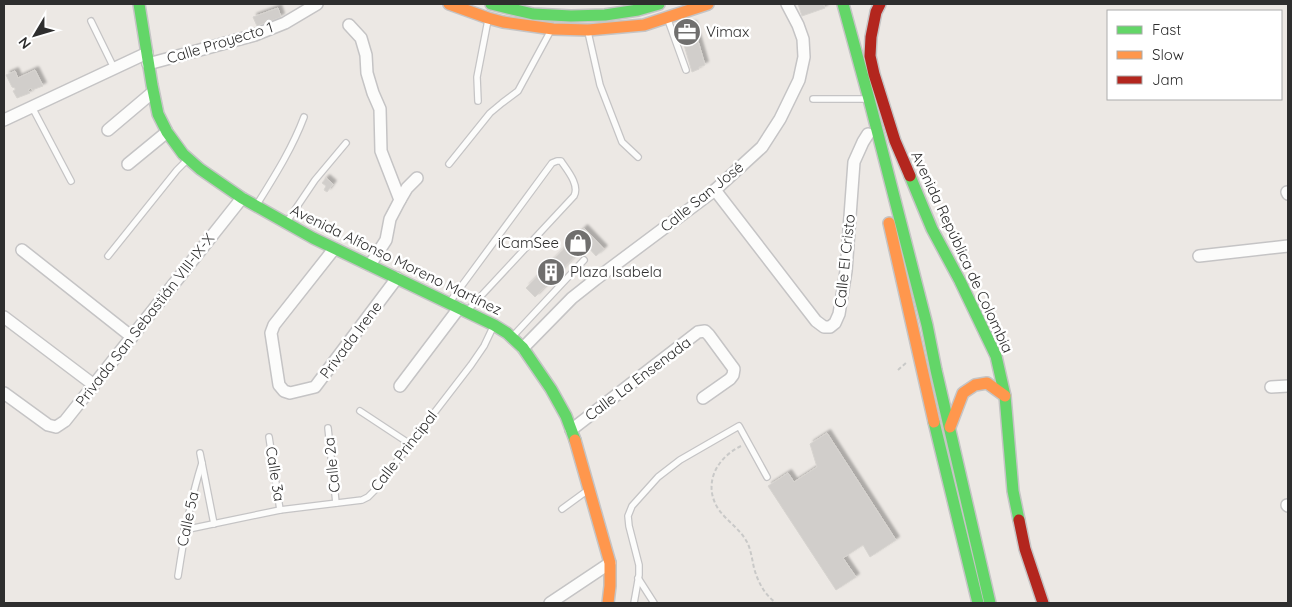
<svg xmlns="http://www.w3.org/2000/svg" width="1292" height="607" font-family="Quicksand,sans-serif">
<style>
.building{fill:#d1cecb;stroke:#d7d4d0;filter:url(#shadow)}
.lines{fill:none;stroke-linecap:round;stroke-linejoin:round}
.lane-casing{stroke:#c5c4c5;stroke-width:8}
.street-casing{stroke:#c5c4c5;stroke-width:14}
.fast-casing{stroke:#c5c4c5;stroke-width:14}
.slow-casing{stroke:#c5c4c5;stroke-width:14}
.jam-casing{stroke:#c5c4c5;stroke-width:14}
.path{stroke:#c9c9c8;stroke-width:2;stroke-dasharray:4 2.5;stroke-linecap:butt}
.lane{stroke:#fcfcfb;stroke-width:5.5}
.street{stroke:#fcfcfb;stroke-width:11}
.fast{stroke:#63d668;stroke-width:11}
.slow{stroke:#ff974d;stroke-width:11}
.jam{stroke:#b3261e;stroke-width:11}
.labels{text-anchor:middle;stroke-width:5;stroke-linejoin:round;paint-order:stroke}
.poi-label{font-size:15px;fill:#2e2e2e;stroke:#fff;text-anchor:start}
.street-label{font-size:15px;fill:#2e2e2e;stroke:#fff}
</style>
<defs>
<filter id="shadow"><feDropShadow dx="3.5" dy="-3.5" stdDeviation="1" flood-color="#0004"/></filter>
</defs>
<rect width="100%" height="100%" fill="#ece8e4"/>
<g class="building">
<path d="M798,4H823L825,8L802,16Z"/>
<path d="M278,8L281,17L257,26L253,17Z"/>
<path d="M693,24L705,65L699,67V69L692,72L679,28Z"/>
<path d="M35,70L43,86L32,90L31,88L28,90L30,93L17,98L13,91L15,90V88L12,87L6,75L15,71L18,78Z"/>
<path d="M326,178L333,184L327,192L324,190L326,186L322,183Z"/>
<path d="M584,228L604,249L596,256L586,245L535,297L526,288Z"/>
<path d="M827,433L896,540L870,557L863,545L843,558L856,577L836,590L768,486L788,473L794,482L817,467L810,444Z"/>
</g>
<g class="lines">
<g class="lane-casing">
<g id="lane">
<path d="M668,20L686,70"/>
<path d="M91,21L114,68"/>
<path d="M588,32L600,85L622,142L638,157"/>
<path d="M813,99H867"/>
<path d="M478,101L477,77L488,20"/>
<path d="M32,107L71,181"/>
<path d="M449,164L490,113L502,103L518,91L550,32"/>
<path d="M256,206C274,177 292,149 304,117"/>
<path d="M286,223L315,180L346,143"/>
<path d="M108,256L177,170L187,160"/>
<path d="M449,303L552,163L557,161H561C567,170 580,185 574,196L467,311"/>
<path d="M513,336L584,260"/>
<path d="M360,411L410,444"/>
<path d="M328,428L336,503"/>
<path d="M269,437L280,510"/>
<path d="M200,453L214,524"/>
<path d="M562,509L588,490"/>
<path d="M184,530L280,510L362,500L368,497L374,491L471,365L484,346L494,325"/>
<path d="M178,576C184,537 190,501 202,463"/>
<path d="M638,578L654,603"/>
<path d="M634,603L639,575V565L629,526L628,516L632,506L658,477L680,460L739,426L767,477"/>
</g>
</g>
<g class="street-casing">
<g id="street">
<path d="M349,25L361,38L366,55L367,73L373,93L380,109L381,151L400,200L390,219L386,240L370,265"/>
<path d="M148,64L255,35L285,23L317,4"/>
<path d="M4,120L147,53"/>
<path d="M108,130L153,92"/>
<path d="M128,164L167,132"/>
<path d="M715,190L816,321L824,327H830L835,323L839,314L846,271L854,162L863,142L868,134"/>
<path d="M1287,192L1288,194"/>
<path d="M400,200L407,188L417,178"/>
<path d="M334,249L274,325L271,333L279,385L284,391L290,393L315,387L397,278"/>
<path d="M22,250L132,337"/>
<path d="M1199,256L1288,246"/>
<path d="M4,317L94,385"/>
<path d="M523,348L572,298L596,279L715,190L762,147L780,119L799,80L804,57L803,39L798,25L787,4"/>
<path d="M400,386L459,308"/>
<path d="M1271,387L1288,386"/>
<path d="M4,393L48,425L56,427L65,421L242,198"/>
<path d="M571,430L698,332L705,331L709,335L734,369L733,375L730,379L703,398"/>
<path d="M1287,505L1288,506"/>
<path d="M550,603L610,563"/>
</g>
</g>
<g class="fast-casing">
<g id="fast">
<path d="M139,4L152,85L158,114L167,132L183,154L200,169L242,198L313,238L494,325L507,333L523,348L551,389L566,416L575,440"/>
<path d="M491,4L533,14L571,16L605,15L638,10L659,4"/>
<path d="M843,4L869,99L927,325L936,370L990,603"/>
<path d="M910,176L932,229L960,281L996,356L1005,396L1013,491L1019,520"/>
<path d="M934,422L978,603"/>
</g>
</g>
<g class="slow-casing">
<g id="slow">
<path d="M449,4L488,18L503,22L553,29L588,30L644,25L708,4"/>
<path d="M889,223L934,422"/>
<path d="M950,427L963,393L975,385L987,383L1005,396"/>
<path d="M575,440L610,563V586L608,603"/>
</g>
</g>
<g class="jam-casing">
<g id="jam">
<path d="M880,4L876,12L871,37L870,56L874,74L895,141L910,176"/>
<path d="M1019,520L1025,549L1043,603"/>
</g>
</g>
<g class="path">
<path d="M898,370L907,362"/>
<path d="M741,446C716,458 702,485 719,510C727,521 740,529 747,542C751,550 752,559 754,568C758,582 764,594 776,603"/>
</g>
<use href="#lane" class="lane"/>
<use href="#street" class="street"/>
<use href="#fast" class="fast"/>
<use href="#slow" class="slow"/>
<use href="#jam" class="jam"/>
</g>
<defs>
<g id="office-disc" transform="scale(1.4375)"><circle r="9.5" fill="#706f6e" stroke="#fff"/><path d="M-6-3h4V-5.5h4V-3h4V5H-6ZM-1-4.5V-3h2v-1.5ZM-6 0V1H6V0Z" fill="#fff"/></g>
<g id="shop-disc" transform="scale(1.4375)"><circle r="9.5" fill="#706f6e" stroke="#fff"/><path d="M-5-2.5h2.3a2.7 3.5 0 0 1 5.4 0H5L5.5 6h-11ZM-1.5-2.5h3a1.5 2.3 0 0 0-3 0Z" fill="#fff"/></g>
<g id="building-disc" transform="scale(1.4375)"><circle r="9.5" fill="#706f6e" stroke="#fff"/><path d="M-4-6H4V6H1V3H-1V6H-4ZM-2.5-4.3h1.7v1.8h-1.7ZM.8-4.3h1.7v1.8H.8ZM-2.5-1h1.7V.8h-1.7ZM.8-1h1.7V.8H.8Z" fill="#fff"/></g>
</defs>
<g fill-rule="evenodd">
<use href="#office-disc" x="687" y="32"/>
<use href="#shop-disc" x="578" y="243"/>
<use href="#building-disc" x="551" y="272"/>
</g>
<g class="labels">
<g class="poi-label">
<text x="706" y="37">Vimax</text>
<text x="559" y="248" text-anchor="end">iCamSee</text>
<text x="570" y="277">Plaza Isabela</text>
</g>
<g class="street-label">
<text transform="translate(220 43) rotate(-17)" y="5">Calle Proyecto 1</text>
<text transform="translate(702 197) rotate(-39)" y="5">Calle San José</text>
<text transform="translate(962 252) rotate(65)" y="5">Avenida República de Colombia</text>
<text transform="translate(396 260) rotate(26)" y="5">Avenida Alfonso Moreno Martínez</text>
<text transform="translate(845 261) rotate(-84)" y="5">Calle El Cristo</text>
<text transform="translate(145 320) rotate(-52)" y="5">Privada San Sebastián VIII-IX-X</text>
<text transform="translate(351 340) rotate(-53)" y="5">Privada Irene</text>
<text transform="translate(638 379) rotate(-37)" y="5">Calle La Ensenada</text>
<text transform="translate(404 451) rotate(-52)" y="5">Calle Principal</text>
<text transform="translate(332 465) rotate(-96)" y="5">Calle 2a</text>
<text transform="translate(275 474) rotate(81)" y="5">Calle 3a</text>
<text transform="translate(188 519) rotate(-78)" y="5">Calle 5a</text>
</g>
</g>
<rect width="1292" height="607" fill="none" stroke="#2e2e2e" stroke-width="10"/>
<rect x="1107" y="10" width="175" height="90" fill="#ffffff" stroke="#ababab"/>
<rect x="1117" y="26" width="25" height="8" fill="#63d668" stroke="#ababab"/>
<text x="1152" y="35" font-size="15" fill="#2e2e2e">Fast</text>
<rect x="1117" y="51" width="25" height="8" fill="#ff974d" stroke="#ababab"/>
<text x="1152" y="60" font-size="15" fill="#2e2e2e">Slow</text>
<rect x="1117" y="76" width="25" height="8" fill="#b3261e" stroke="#ababab"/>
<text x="1152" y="85" font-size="15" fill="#2e2e2e">Jam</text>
<g transform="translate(35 35) rotate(232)" stroke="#ffffff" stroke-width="4" paint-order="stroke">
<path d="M0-4L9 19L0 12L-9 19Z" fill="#2e2e2e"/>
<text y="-8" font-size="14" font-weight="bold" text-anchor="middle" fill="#2e2e2e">N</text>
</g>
</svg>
